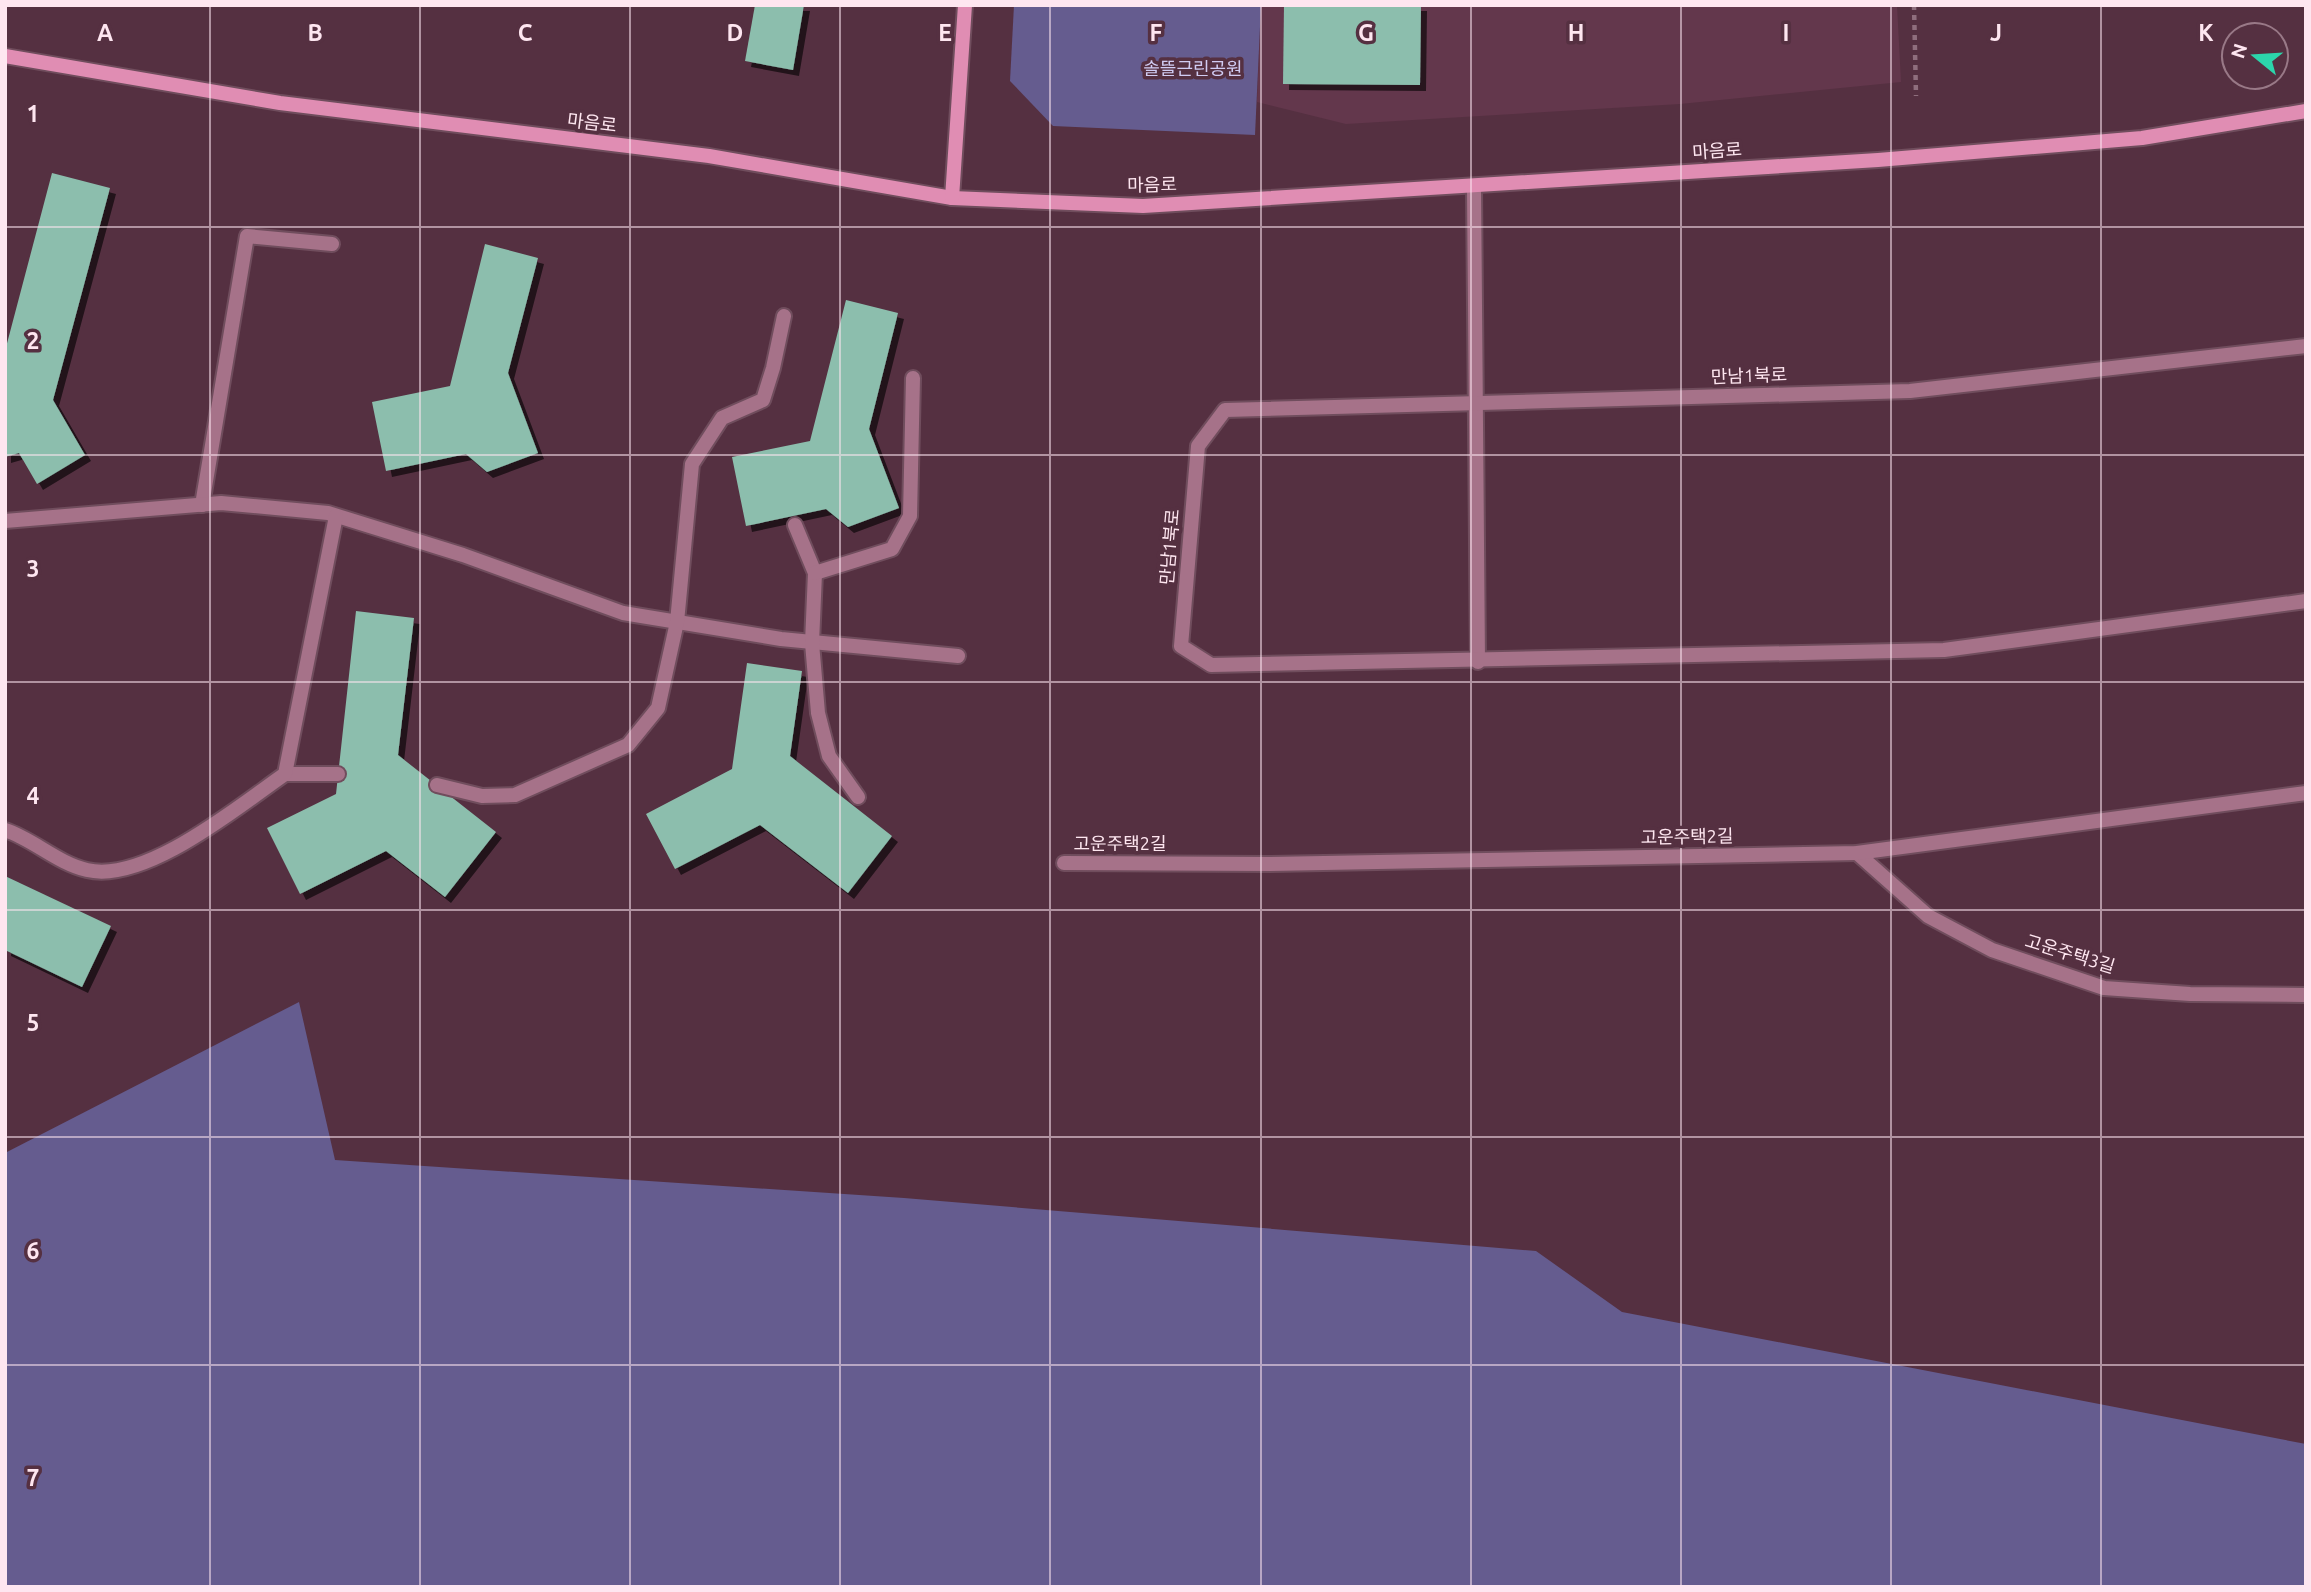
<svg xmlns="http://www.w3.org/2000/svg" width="2311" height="1592" font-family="Ubuntu,'Noto Sans KR',sans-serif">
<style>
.built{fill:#63374c}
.green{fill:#655c8f}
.building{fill:#8cbead;filter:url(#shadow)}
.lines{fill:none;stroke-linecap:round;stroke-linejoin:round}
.lane-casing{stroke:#704d5d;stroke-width:18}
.street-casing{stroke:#704d5d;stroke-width:18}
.secondary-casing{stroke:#704d5d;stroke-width:18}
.path{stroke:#8f6e7d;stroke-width:4.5;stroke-dasharray:5 5;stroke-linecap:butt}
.lane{stroke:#a67289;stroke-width:14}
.street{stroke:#a67289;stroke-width:14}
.secondary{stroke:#e08db3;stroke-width:14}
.grid{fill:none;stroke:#fee6f0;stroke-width:2;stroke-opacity:0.55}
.labels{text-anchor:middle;stroke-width:7;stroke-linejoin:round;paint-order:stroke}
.park-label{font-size:18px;fill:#d1ccf3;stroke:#553041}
.street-label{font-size:18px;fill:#fee6f0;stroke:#553041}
.grid-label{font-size:23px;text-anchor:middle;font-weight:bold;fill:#fee6f0;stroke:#553041;stroke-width:7;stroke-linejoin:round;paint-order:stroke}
</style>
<defs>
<filter id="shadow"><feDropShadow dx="6" dy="6" stdDeviation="0" flood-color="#0009"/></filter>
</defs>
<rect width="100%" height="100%" fill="#553041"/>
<path class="built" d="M1261,5H1897L1901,82L1680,104L1346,124L1257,102Z"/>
<g class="green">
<path d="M1014,5H1261L1255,135L1053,126L1010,81Z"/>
<path d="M299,1002L335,1160L904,1198L1536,1251L1622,1312L2306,1444V1587H5V1153Z"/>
</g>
<g class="building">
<path d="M755,5H804L793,70L745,61Z"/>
<path d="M1284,5H1421L1420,85L1283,84Z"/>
<path d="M52,173L110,188L53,400L85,455L37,484L19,453L5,457V351Z"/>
<path d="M485,244L538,258L508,373L538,453L487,472L466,454L386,471L372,402L450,386Z"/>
<path d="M846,300L898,313L869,429L899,508L848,527L826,509L746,526L732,457L810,441Z"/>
<path d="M356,611L414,618L398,755L496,832L445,897L386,851L300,894L267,828L336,794Z"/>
<path d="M747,663L802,671L790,756L892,836L848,893L760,825L675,869L646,814L732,769Z"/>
<path d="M5,876L111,926L82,987L5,950Z"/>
</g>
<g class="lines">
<g class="lane-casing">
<g id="lane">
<path d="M202,505L247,236L332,244"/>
<path d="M5,521L221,503L328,513L463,555L623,613L781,639L958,656"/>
<path d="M795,525L815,573L812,643L818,713L829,756L858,797"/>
<path d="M815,573L892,549L910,516L913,378"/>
<path d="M285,774H338"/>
<path d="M437,785L482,796L515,795L628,745L658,708L677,622L692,464L722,418L763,400L773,368L784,316"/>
<path d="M5,830C33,839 57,863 87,870C145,884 239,806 285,774L336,516"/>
<path d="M1857,853L1928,916L1992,950L2104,988L2190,994L2306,995"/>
<path d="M1064,863L1270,864L1857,853L2306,793"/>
</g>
</g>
<g class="street-casing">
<g id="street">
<path d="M1474,187L1478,662"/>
<path d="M2306,346L1910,391L1225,410L1198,446L1181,646L1211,665L1944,650L2306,601"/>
</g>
</g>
<g class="secondary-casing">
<g id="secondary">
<path d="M5,56L280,103L709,156L952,198L1143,206L1878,160L2142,138L2306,111"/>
<path d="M952,198L965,5"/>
</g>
</g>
<path class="path" d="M1914,5L1916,96"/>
<use href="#lane" class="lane"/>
<use href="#street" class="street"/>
<use href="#secondary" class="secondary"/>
</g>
<path class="grid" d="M210,5V1587M420,5V1587M630,5V1587M840,5V1587M1050,5V1587M1261,5V1587M1471,5V1587M1681,5V1587M1891,5V1587M2101,5V1587M5,227H2306M5,455H2306M5,682H2306M5,910H2306M5,1137H2306M5,1365H2306"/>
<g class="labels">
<g class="park-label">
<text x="1193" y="75">솔뜰근린공원</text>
</g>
<g class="street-label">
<text transform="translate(592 123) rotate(7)" y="6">마음로</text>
<text transform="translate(1717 151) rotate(-4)" y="6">마음로</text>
<text transform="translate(1152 185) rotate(-1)" y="6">마음로</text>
<text transform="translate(1749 376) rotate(-2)" y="6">만남1북로</text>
<text transform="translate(1170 547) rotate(-85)" y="6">만남1북로</text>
<text transform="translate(1687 837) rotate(-1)" y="6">고운주택2길</text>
<text x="1120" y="850">고운주택2길</text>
<text transform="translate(2070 954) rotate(17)" y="6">고운주택3길</text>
</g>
</g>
<g class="grid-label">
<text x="105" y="41">A</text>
<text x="315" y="41">B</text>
<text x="525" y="41">C</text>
<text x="735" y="41">D</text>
<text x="945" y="41">E</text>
<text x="1156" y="41">F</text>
<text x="1366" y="41">G</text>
<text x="1576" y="41">H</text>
<text x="1786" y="41">I</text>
<text x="1996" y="41">J</text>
<text x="2206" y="41">K</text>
<text x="33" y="122">1</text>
<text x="33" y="349">2</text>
<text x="33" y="577">3</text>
<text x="33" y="804">4</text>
<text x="33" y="1031">5</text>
<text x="33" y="1259">6</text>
<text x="33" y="1486">7</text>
</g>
<rect width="2311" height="1592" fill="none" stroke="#fee6f0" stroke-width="14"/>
<g transform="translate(2255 56) rotate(288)"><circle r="33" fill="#553041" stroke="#997987" stroke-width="2"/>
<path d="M0-5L12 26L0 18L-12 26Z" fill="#2cd5ab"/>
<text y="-10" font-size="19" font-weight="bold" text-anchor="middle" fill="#fee6f0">N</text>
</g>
</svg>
